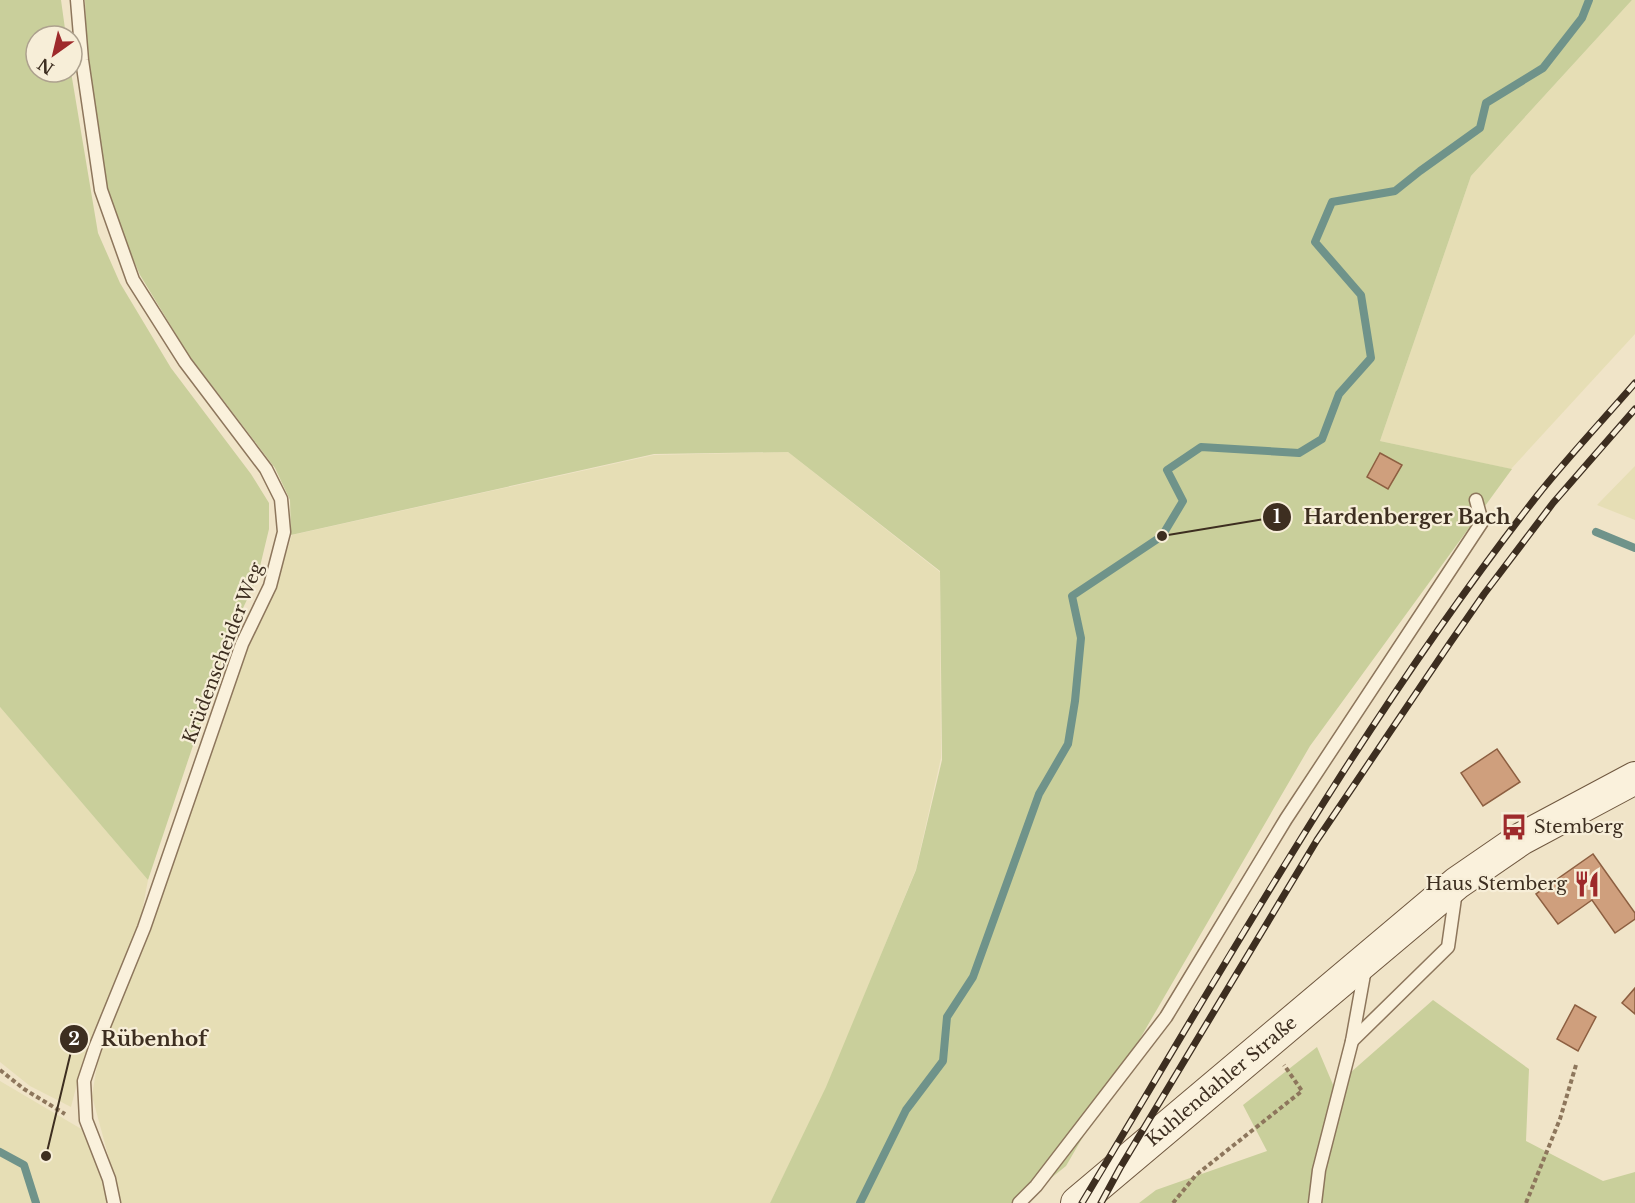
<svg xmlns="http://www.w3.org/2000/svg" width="1635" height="1203" font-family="'Libre Baskerville',serif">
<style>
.farmland{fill:#e6deb5}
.green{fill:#c9cf9b}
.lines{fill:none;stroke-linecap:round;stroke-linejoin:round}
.stream{stroke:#6f938a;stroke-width:8}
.building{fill:#cf9f7d;stroke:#8d5f41;stroke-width:1.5}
.service-casing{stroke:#8d765c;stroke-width:15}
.secondary-casing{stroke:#6f573f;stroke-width:34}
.path{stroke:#8d765c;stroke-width:4;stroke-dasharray:4.5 3;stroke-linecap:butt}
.service{stroke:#faf1dc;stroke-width:12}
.secondary{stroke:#faf1dc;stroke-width:32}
.rail-casing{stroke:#3d2e20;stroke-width:7}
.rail{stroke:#f7eed8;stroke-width:4.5;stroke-dasharray:14;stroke-linecap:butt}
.labels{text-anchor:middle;stroke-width:4.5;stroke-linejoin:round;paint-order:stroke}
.street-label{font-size:18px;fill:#3d2e20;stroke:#f7eed8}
.poi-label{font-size:18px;fill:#3d2e20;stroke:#f7eed8;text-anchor:start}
.leader{fill:none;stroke:#3d2e20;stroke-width:2}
.callout-dot{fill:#3d2e20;stroke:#f7eed8;stroke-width:2}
.mark-label{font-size:18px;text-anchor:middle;font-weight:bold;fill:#fff}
.callout-label{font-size:20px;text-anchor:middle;font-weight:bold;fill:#3d2e20;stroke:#f7eed8;stroke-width:4.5;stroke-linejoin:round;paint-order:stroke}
</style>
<rect width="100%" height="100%" fill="#f0e4c8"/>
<g class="farmland">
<path d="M1632,0H1635V334L1511,469L1380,441L1471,176Z"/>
<path d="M788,452L940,572L941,758L916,869L827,1087L770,1203H121L92,1096L98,1059L147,937L247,650L273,593L292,535L654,455Z"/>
<path d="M1635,466V520L1597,505Z"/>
<path d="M0,707L148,880L140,922L79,1076L71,1107L30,1086L0,1062Z"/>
<path d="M0,1081L83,1130L103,1182L107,1203H0Z"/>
</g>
<g class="green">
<path d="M0,0H61L66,36H36V72H71L98,233L120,283L171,368L251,474L269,503V529L257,579L230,635L148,880L0,707Z"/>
<path d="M85,0H1632L1471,176L1380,441L1512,469L1310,746L1066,1166L1020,1203H770L826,1087L916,870L942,760L940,571L788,452L654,454L291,535L290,500L275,468L188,354L140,275L123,236L104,179L87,60Z"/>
<path d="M1433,1000L1529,1069L1526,1141L1603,1181L1635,1172V1203H1139L1156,1190L1267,1151L1243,1105L1317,1047L1334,1087Z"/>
</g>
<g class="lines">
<g class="stream">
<path d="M1596,532L1635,548"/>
<path d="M0,1152L24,1165L36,1203"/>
<path d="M860,1203L906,1110L943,1061L947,1017L973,977L1039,794L1068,744L1075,701L1081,638L1072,596L1162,536L1183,501L1167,470L1201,447L1299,453L1322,439L1339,394L1371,358L1361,295L1315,242L1332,202L1395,191L1420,171L1480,128L1486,103L1543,68L1582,18L1589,0"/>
</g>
</g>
<g class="building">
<path d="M1380,453L1402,465L1388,489L1367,477Z"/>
<path d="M1497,749L1520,782L1483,806L1461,773Z"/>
<path d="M1593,854L1635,913V919L1615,933L1592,900L1558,924L1536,894Z"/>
<path d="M1635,988V1014L1622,1003Z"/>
<path d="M1575,1005L1596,1017L1578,1051L1557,1039Z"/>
</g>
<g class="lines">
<g class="service-casing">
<g id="service">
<path d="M77,0L82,60L101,190L133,280L185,362L266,469L281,499L284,532L270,586L242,644L144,928L95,1048L84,1081L86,1120L109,1179L114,1203"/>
<path d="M1352,1041L1448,947L1456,891"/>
<path d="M1019,1203L1036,1186L1166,1017L1286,819L1482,522L1476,500"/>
<path d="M1315,1203L1319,1170L1352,1041L1365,969"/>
</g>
</g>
<g class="secondary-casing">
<g id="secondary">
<path id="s1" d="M1077,1203L1457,883L1521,839L1635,778"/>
</g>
</g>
<g class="path">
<path d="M0,1070L24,1089L65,1114"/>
<path d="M1173,1203L1196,1175L1302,1091L1284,1065"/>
<path d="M1526,1203L1560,1119L1576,1065"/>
</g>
<use href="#service" class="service"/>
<use href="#secondary" class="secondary"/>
<g class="rail-casing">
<g id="rail">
<path d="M1082,1203C1226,963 1364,717 1537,496C1568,457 1603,420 1635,383"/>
<path d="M1101,1203L1120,1168L1317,840L1450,643L1484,594L1553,503L1635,409"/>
</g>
</g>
<use href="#rail" class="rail"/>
</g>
<defs>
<g id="bus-bare" transform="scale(2.07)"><path d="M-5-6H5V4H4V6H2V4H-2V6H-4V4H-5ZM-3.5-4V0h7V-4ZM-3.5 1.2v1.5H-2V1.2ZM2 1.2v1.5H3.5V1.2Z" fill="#9e2a2b" stroke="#f7eed8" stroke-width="2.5" paint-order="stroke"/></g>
<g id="restaurant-bare" transform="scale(2.07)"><path d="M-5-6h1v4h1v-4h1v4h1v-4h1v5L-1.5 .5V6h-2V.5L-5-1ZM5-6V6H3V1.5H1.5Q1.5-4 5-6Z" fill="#9e2a2b" stroke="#f7eed8" stroke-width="2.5" paint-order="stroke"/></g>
</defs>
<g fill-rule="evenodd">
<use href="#bus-bare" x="1514" y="827"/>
<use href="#restaurant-bare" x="1587" y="884"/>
</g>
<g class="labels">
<g class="street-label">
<text transform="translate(223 653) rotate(-69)" y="6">Krüdenscheider Weg</text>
<text dy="6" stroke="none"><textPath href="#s1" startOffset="189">Kuhlendahler Straße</textPath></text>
</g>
<g class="poi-label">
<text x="1534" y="833">Stemberg</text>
<text x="1567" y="890" text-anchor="end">Haus Stemberg</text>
</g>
</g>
<path class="leader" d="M1162 536L1277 517M46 1156L74 1039"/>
<g class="callout-dot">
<circle cx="1162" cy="536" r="6"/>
<circle cx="46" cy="1156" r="6"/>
<circle cx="1277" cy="517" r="15"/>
<circle cx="74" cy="1039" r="15"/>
</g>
<g class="mark-label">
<text x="1277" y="523">1</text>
<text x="74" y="1045">2</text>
</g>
<g class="callout-label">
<text x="1407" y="524">Hardenberger Bach</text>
<text x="154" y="1046">Rübenhof</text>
</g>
<g transform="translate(54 54) rotate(214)"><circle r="28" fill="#f7eed8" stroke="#ada18e" stroke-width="1.5"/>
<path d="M0-4.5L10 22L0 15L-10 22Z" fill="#9e2a2b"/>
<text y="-9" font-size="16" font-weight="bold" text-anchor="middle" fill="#3d2e20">N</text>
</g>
</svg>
